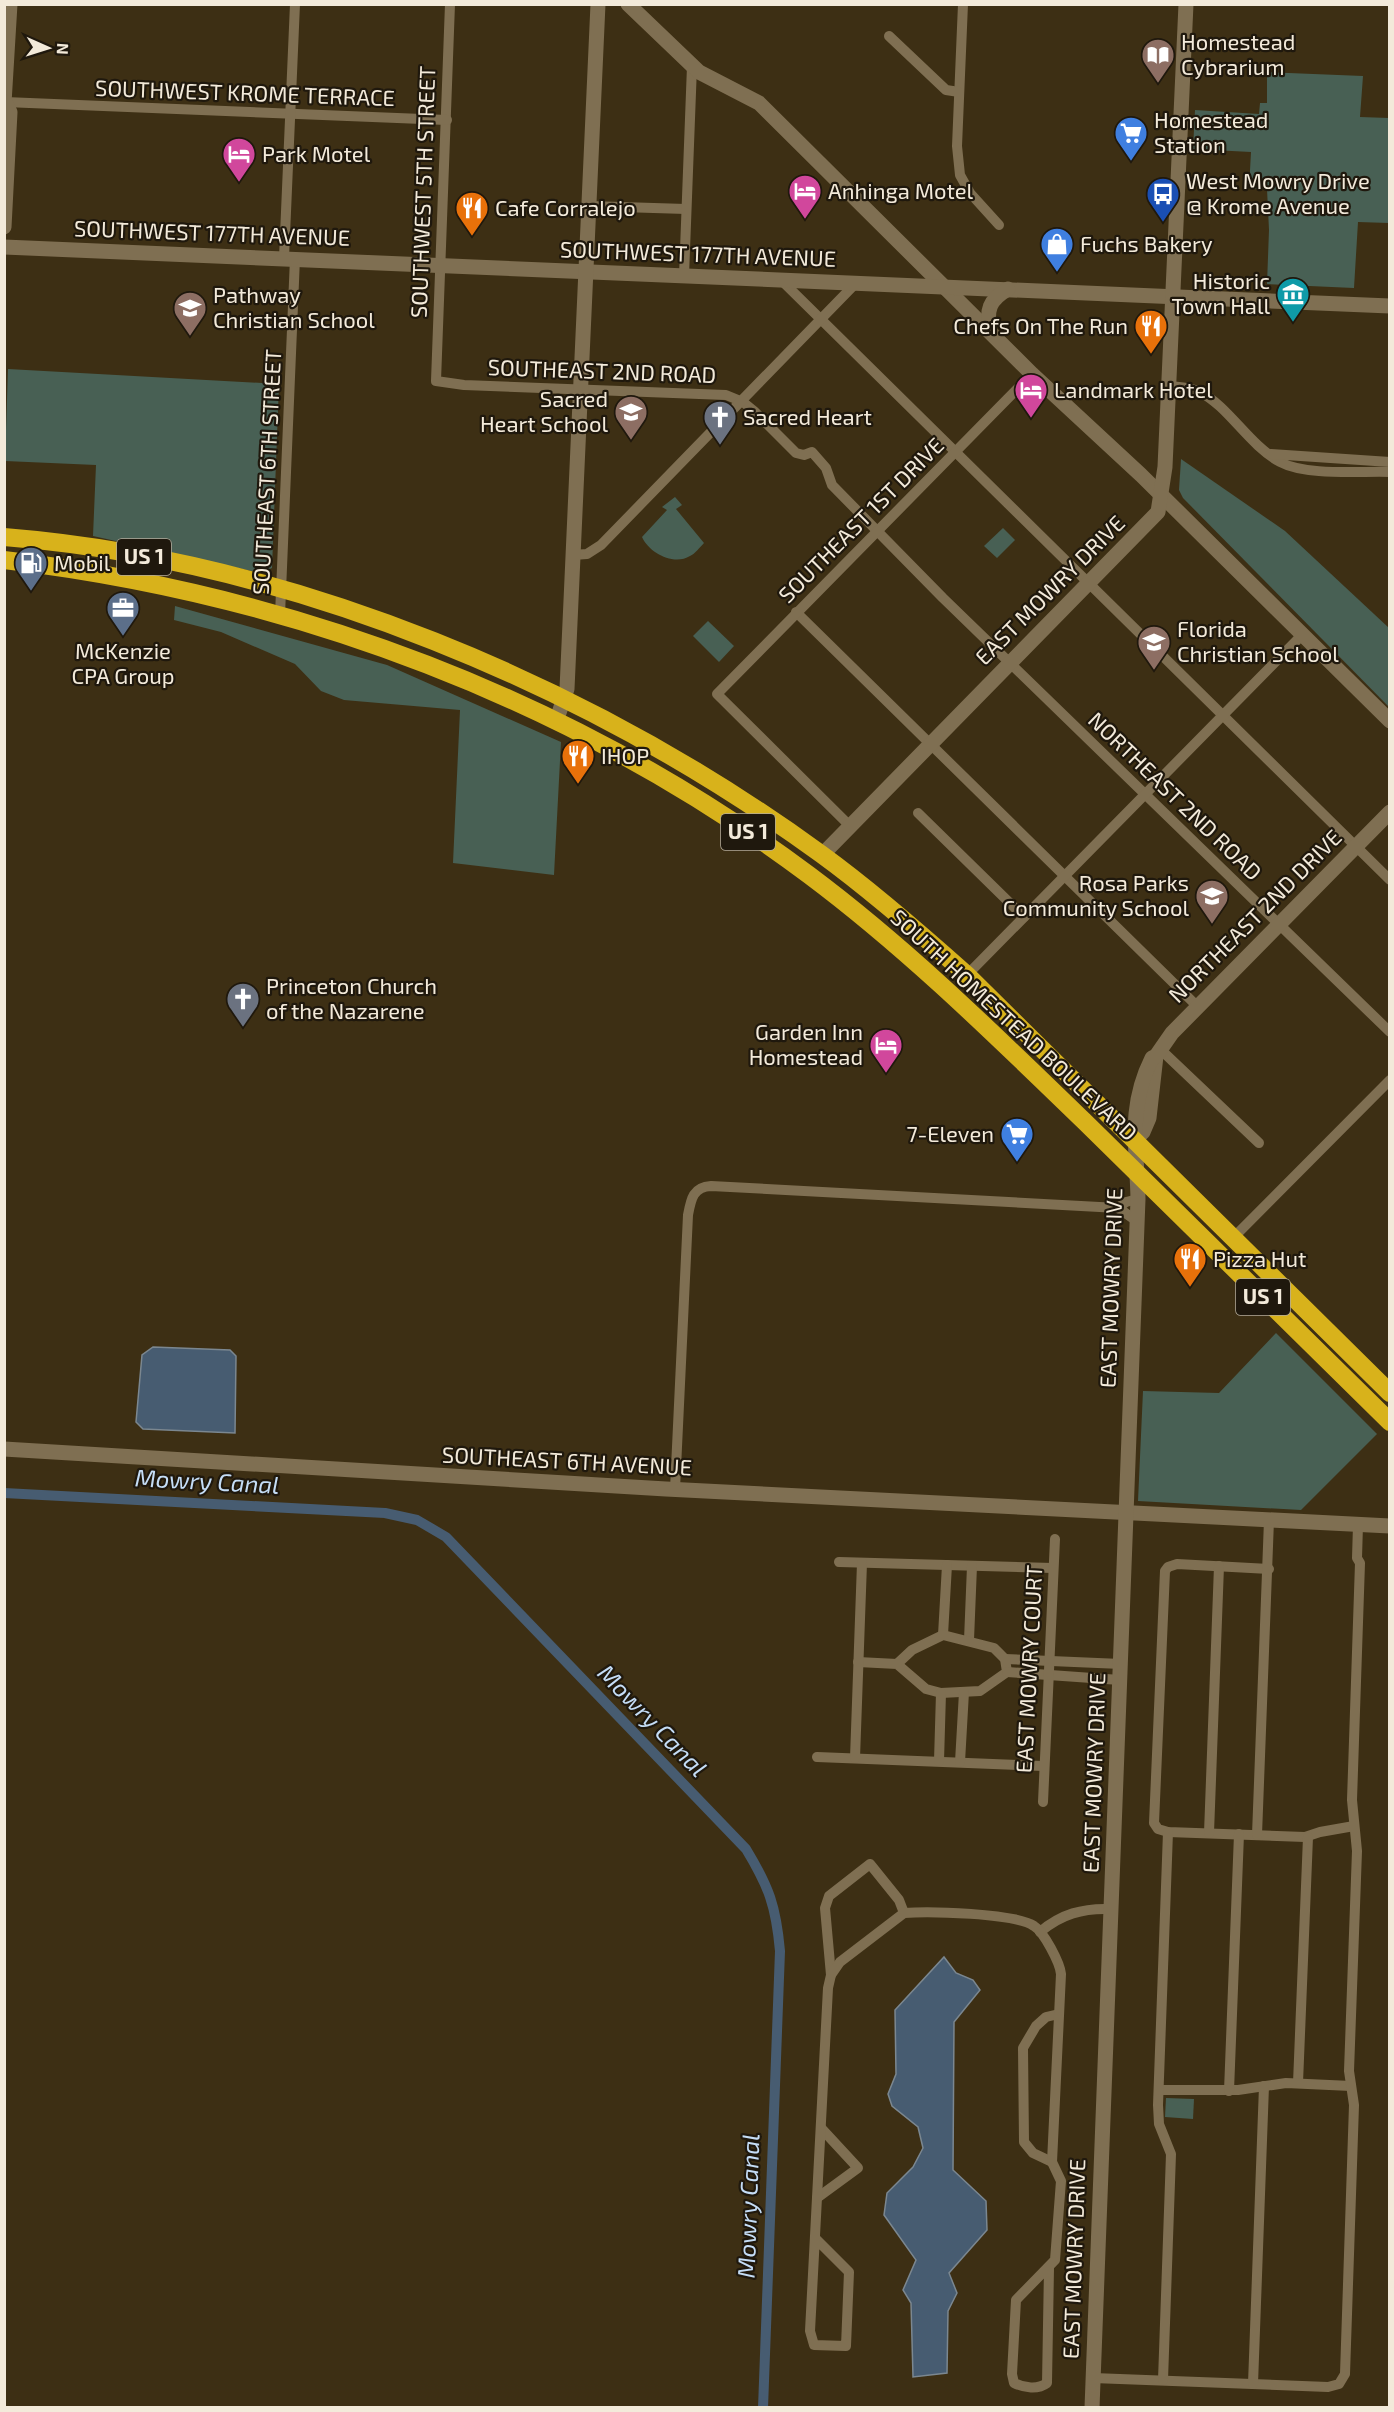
<svg xmlns="http://www.w3.org/2000/svg" width="1394" height="2412" viewBox="0 0 1394 2412" font-family="'Exo 2',sans-serif">
  <rect width="100%" height="100%" fill="#3d2f14"/>
  <g fill="#486054">
    <polygon points="1267,72 1363,76 1360,117 1389,118 1389,223 1358,222 1354,288 1267,284 1269,230 1267,189 1249,189 1251,152 1193,149 1195,110 1259,114 1260,103 1267,103"/>
    <polygon points="8,369 279,384 272,568 261,573 93,536 96,465 5,461"/>
    <polygon points="1181,459 1285,531 1389,628 1389,707 1183,498 1179,490"/>
    <path d="M 675,497 L 682,505 L 676,509 L 704,543 C 700,547 695,554 690,556 C 674,566 649,553 642,537 L 667,510 L 662,507 Z"/>
    <polygon points="1003,528 1015,540 997,558 984,546"/>
    <polygon points="175,606 387,665 561,742 554,875 453,863 460,710 344,700 321,691 295,664 221,632 174,620"/>
    <polygon points="708,621 734,646 719,662 693,636"/>
    <polygon points="1276,1333 1377,1434 1301,1510 1138,1501 1143,1391 1219,1393"/>
    <polygon points="1166,2098 1194,2099 1193,2119 1165,2117"/>
  </g>
  <g fill="#475c71" stroke="#7b8790" stroke-width="1.5">
    <polygon points="153,1347 230,1350 236,1356 235,1433 143,1429 136,1422 142,1355"/>
    <polygon points="944,1957 956,1973 973,1980 980,1990 954,2022 953,2170 986,2201 987,2230 949,2273 957,2293 948,2311 947,2373 913,2377 911,2303 903,2290 916,2260 884,2215 887,2193 913,2167 923,2148 918,2127 892,2106 888,2094 896,2074 895,2010"/>
  </g>
  <g fill="none" stroke-linecap="round" stroke-linejoin="round">
    <path stroke="#475c71" stroke-width="10" d="M 4,1493 L 385,1513 L 417,1520 L 446,1537 L 746,1849 C 769,1887 776,1906 780,1951 L 763,2408"/>
    <g stroke="#7f6f52" stroke-width="10">
      <polyline points="450,4 436,381 464,385 726,395 743,402 754,411 796,453 804,455 812,452 826,468 832,485 943,598 1390,1032"/>
      <polyline points="963,4 957,146 960,175 970,193 999,225"/>
      <polyline points="889,36 946,90 959,92"/>
      <polyline points="5,102 447,120"/>
      <polyline points="589,206 686,209"/>
      <polyline points="284,258 295,4"/>
      <polyline points="684,276 692,66"/>
      <polyline points="781,280 1390,880"/>
      <path d="M 1169,386 C 1179,387 1191,387 1200,392 C 1229,407 1248,444 1280,462 C 1306,476 1359,471 1390,472"/>
      <polyline points="1271,454 1390,462"/>
      <polyline points="573,555 587,554 601,545 856,283"/>
      <polyline points="796,612 1197,1006"/>
      <polyline points="280,615 295,258"/>
      <polyline points="918,813 1024,917"/>
      <polyline points="850,826 717,694 1032,374"/>
      <polyline points="967,975 1302,635"/>
      <polyline points="1160,1049 1259,1143"/>
      <polyline points="1118,1208 1137,1221"/>
      <polyline points="1232,1239 1390,1080"/>
      <path d="M 675,1489 L 688,1215 C 691,1199 693,1187 711,1186 L 1118,1208 L 1126,1202 L 1138,1199"/>
      <polyline points="839,1562 1053,1568"/>
      <polyline points="1269,1569 1177,1564 1168,1567 1165,1571 1154,1823 1158,1829 1168,1832 1305,1837 1320,1832 1354,1826"/>
      <polyline points="943,1635 947,1565"/>
      <polyline points="969,1640 972,1566"/>
      <polyline points="1005,1659 1121,1664"/>
      <polyline points="858,1662 897,1664 926,1689 941,1693 980,1691 1007,1672 1005,1659 994,1648 943,1635 912,1650 897,1664"/>
      <polyline points="1007,1672 1120,1680"/>
      <polyline points="817,1757 1043,1766"/>
      <polyline points="855,1758 862,1563"/>
      <polyline points="939,1761 941,1693"/>
      <polyline points="960,1762 964,1692"/>
      <polyline points="1043,1802 1055,1539"/>
      <polyline points="1209,1833 1219,1566"/>
      <polyline points="1257,1835 1269,1520"/>
      <path d="M 1040,1932 C 1061,1914 1083,1908 1110,1909"/>
      <polyline points="831,1975 825,1908 829,1896 870,1864 899,1900 904,1913"/>
      <polyline points="1298,2083 1308,1837"/>
      <polyline points="1159,2090 1238,2090 1286,2083 1351,2086"/>
      <polyline points="1229,2091 1239,1834"/>
      <polyline points="1052,2162 1033,2153 1024,2142 1023,2048 1036,2026 1046,2017 1059,2014"/>
      <polyline points="817,2198 858,2168 821,2128"/>
      <path d="M 815,2238 L 849,2272 L 846,2346 L 814,2345 L 810,2331 L 828,1988 L 831,1975 L 840,1962 L 904,1913 C 928,1911 1015,1913 1034,1926 C 1044,1932 1060,1963 1061,1974 L 1052,2162 L 1061,2181 L 1055,2260 L 1016,2300 L 1012,2374 L 1014,2383 C 1024,2388 1038,2390 1047,2383 L 1049,2268"/>
      <polyline points="1093,2378 1328,2387 1339,2384 1345,2374 1354,2105 1349,2071 1357,1851 1352,1800 1360,1563 1357,1558 1358,1525"/>
      <polyline points="1163,2380 1171,2154 1159,2124 1158,2105 1168,1832"/>
      <polyline points="1253,2384 1264,2086"/>
    </g>
    <g stroke="#7f6f52" stroke-width="15">
      <polyline points="628,4 699,72 759,103 1032,374 1141,475 1390,721"/>
      <polyline points="4,103 10,4"/>
      <polyline points="4,227 10,112 5,102"/>
      <polyline points="4,247 1390,306"/>
      <path d="M 990,331 C 986,310 989,300 1008,289"/>
      <polyline points="556,722 567,689 598,4"/>
      <polyline points="822,855 1158,512 1165,467 1186,4"/>
      <polyline points="1134,1141 1143,1132 1149,1118 1156,1056"/>
      <polyline points="4,1449 666,1489 1390,1526"/>
      <path d="M 1092,2408 L 1138,1199 C 1137,1147 1127,1108 1152,1058 L 1156,1056 L 1172,1033 L 1390,812"/>
    </g>
    <g stroke="#d8b21b" stroke-width="18">
      <path d="M 4,537 C 292,560 590,686 821,854 C 872,891 920,933 967,975 L 1390,1393"/>
      <path d="M 4,560 C 293,594 575,700 809,875 C 908,949 995,1035 1084,1121 C 1186,1221 1288,1321 1390,1422"/>
    </g>
  </g>
  <defs>
    <g id="library-pin" transform="scale(1.725)"><path d="M0 17L-7.5 6A9.5 9.5 0 1 1 7.5 6Z" fill="#8d6e63" stroke="#1f180d"/><path d="M-6-4Q-3-5.5-.7-3.5V5Q-3 3-6 4ZM6-4Q3-5.5 .7-3.5V5Q3 3 6 4Z" fill="#fff"/></g>
    <g id="supermarket-pin" transform="scale(1.725)"><path d="M0 17L-7.5 6A9.5 9.5 0 1 1 7.5 6Z" fill="#3f7fe0" stroke="#1f180d"/><path d="M-6-5.5h2.5l.6 2H6L4.5 2H-2.5L-4.4-4H-6ZM-1.5 3.2a1.3 1.3 0 1 0 .1 0ZM3 3.2a1.3 1.3 0 1 0 .1 0Z" fill="#fff"/></g>
    <g id="hotel-pin" transform="scale(1.725)"><path d="M0 17L-7.5 6A9.5 9.5 0 1 1 7.5 6Z" fill="#d1479c" stroke="#1f180d"/><path d="M-6-4.5h1.5V1H6V5H4.5V3h-9V5H-6ZM-4 0a1.8 1.8 0 1 1 3.6 0ZM.5 0V-2.5h3Q6-2.5 6 0Z" fill="#fff"/></g>
    <g id="bus-pin" transform="scale(1.725)"><path d="M0 17L-7.5 6A9.5 9.5 0 1 1 7.5 6Z" fill="#1a4fb4" stroke="#1f180d"/><path d="M-5-6H5V4H4V6H2V4H-2V6H-4V4H-5ZM-3.5-4V0h7V-4ZM-3.5 1.2v1.5H-2V1.2ZM2 1.2v1.5H3.5V1.2Z" fill="#fff"/></g>
    <g id="restaurant-pin" transform="scale(1.725)"><path d="M0 17L-7.5 6A9.5 9.5 0 1 1 7.5 6Z" fill="#e8710a" stroke="#1f180d"/><path d="M-5-6h1v4h1v-4h1v4h1v-4h1v5L-1.5 .5V6h-2V.5L-5-1ZM5-6V6H3V1.5H1.5Q1.5-4 5-6Z" fill="#fff"/></g>
    <g id="shop-pin" transform="scale(1.725)"><path d="M0 17L-7.5 6A9.5 9.5 0 1 1 7.5 6Z" fill="#3f7fe0" stroke="#1f180d"/><path d="M-5-2.5h2.3a2.7 3.5 0 0 1 5.4 0H5L5.5 6h-11ZM-1.5-2.5h3a1.5 2.3 0 0 0-3 0Z" fill="#fff"/></g>
    <g id="museum-pin" transform="scale(1.725)"><path d="M0 17L-7.5 6A9.5 9.5 0 1 1 7.5 6Z" fill="#0f9aa8" stroke="#1f180d"/><path d="M0-6L6-3V-2H-6V-3ZM-5-1h2V3h-2ZM-1-1h2V3h-2ZM3-1h2V3H3ZM-6 4H6V6H-6Z" fill="#fff"/></g>
    <g id="school-pin" transform="scale(1.725)"><path d="M0 17L-7.5 6A9.5 9.5 0 1 1 7.5 6Z" fill="#8d6e63" stroke="#1f180d"/><path d="M0-5L7-2L0 1L-7-2ZM-4 1L0 2.5L4 1V4Q0 6-4 4Z" fill="#fff"/></g>
    <g id="church-pin" transform="scale(1.725)"><path d="M0 17L-7.5 6A9.5 9.5 0 1 1 7.5 6Z" fill="#6b7280" stroke="#1f180d"/><path d="M-1.2-6h2.4v3.5h3.3v2.4h-3.3V6h-2.4V-.1h-3.3v-2.4h3.3Z" fill="#fff"/></g>
    <g id="fuel-pin" transform="scale(1.725)"><path d="M0 17L-7.5 6A9.5 9.5 0 1 1 7.5 6Z" fill="#5c6f8a" stroke="#1f180d"/><path d="M-5.5-6h7V0h2V4h1.3V-2.5L3-4.5l.8-.8L6-3V5H2.5V1h-1V6h-7ZM-4.2-4.7v3.2H.2V-4.7Z" fill="#fff"/></g>
    <g id="office-pin" transform="scale(1.725)"><path d="M0 17L-7.5 6A9.5 9.5 0 1 1 7.5 6Z" fill="#5c6f8a" stroke="#1f180d"/><path d="M-6-3h4V-5.5h4V-3h4V5H-6ZM-1-4.5V-3h2v-1.5ZM-6 0V1H6V0Z" fill="#fff"/></g>
  </defs>
  <g fill-rule="evenodd">
    <use href="#library-pin" x="1158" y="55"/>
    <use href="#supermarket-pin" x="1131" y="133"/>
    <use href="#hotel-pin" x="239" y="154"/>
    <use href="#hotel-pin" x="805" y="191"/>
    <use href="#bus-pin" x="1163" y="194"/>
    <use href="#restaurant-pin" x="472" y="208"/>
    <use href="#shop-pin" x="1057" y="244"/>
    <use href="#museum-pin" x="1293" y="294"/>
    <use href="#school-pin" x="190" y="308"/>
    <use href="#restaurant-pin" x="1151" y="326"/>
    <use href="#hotel-pin" x="1031" y="390"/>
    <use href="#school-pin" x="631" y="412"/>
    <use href="#church-pin" x="720" y="417"/>
    <use href="#fuel-pin" x="31" y="563"/>
    <use href="#office-pin" x="123" y="608"/>
    <use href="#school-pin" x="1154" y="642"/>
    <use href="#restaurant-pin" x="578" y="756"/>
    <use href="#school-pin" x="1212" y="896"/>
    <use href="#church-pin" x="243" y="999"/>
    <use href="#hotel-pin" x="886" y="1045"/>
    <use href="#supermarket-pin" x="1017" y="1134"/>
    <use href="#restaurant-pin" x="1190" y="1259"/>
  </g>
  <g text-anchor="middle" stroke-width="4.5" stroke-linejoin="round" paint-order="stroke">
    <g fill="#1f180d" stroke="#b3ab9c" stroke-width="1.5">
      <rect x="117" y="539" width="54" height="36" rx="4.5"/>
      <rect x="721" y="814" width="54" height="36" rx="4.5"/>
      <rect x="1236" y="1279" width="54" height="36" rx="4.5"/>
    </g>
    <g font-size="21" font-weight="bold" fill="#f3eada">
      <text x="144" y="564">US 1</text>
      <text x="748" y="839">US 1</text>
      <text x="1263" y="1304">US 1</text>
    </g>
    <g font-size="22" fill="#f3eada" stroke="#1f180d" text-anchor="start">
      <text x="1181" y="50">Homestead<tspan x="1181" dy="25">Cybrarium</tspan></text>
      <text x="1154" y="128">Homestead<tspan x="1154" dy="25">Station</tspan></text>
      <text x="262" y="162">Park Motel</text>
      <text x="1186" y="189">West Mowry Drive<tspan x="1186" dy="25">@ Krome Avenue</tspan></text>
      <text x="828" y="199">Anhinga Motel</text>
      <text x="495" y="216">Cafe Corralejo</text>
      <text x="1080" y="252">Fuchs Bakery</text>
      <text x="1270" y="289" text-anchor="end">Historic<tspan x="1270" dy="25">Town Hall</tspan></text>
      <text x="213" y="303">Pathway<tspan x="213" dy="25">Christian School</tspan></text>
      <text x="1128" y="334" text-anchor="end">Chefs On The Run</text>
      <text x="1054" y="398">Landmark Hotel</text>
      <text x="608" y="407" text-anchor="end">Sacred<tspan x="608" dy="25">Heart School</tspan></text>
      <text x="743" y="425">Sacred Heart</text>
      <text x="54" y="571">Mobil</text>
      <text x="1177" y="637">Florida<tspan x="1177" dy="25">Christian School</tspan></text>
      <text x="123" y="659" text-anchor="middle">McKenzie<tspan x="123" dy="25">CPA Group</tspan></text>
      <text x="601" y="764">IHOP</text>
      <text x="1189" y="891" text-anchor="end">Rosa Parks<tspan x="1189" dy="25">Community School</tspan></text>
      <text x="266" y="994">Princeton Church<tspan x="266" dy="25">of the Nazarene</tspan></text>
      <text x="863" y="1040" text-anchor="end">Garden Inn<tspan x="863" dy="25">Homestead</tspan></text>
      <text x="994" y="1142" text-anchor="end">7-Eleven</text>
      <text x="1213" y="1267">Pizza Hut</text>
    </g>
    <g font-size="22" fill="#f3eada" stroke="#1f180d">
      <text transform="translate(245 93) rotate(2)" y="8">SOUTHWEST KROME TERRACE</text>
      <text transform="translate(423 192) rotate(-88)" y="8">SOUTHWEST 5TH STREET</text>
      <text transform="translate(212 233) rotate(2)" y="8">SOUTHWEST 177TH AVENUE</text>
      <text transform="translate(698 254) rotate(2)" y="8">SOUTHWEST 177TH AVENUE</text>
      <text transform="translate(602 371) rotate(2)" y="8">SOUTHEAST 2ND ROAD</text>
      <text transform="translate(267 472) rotate(-87)" y="8">SOUTHEAST 6TH STREET</text>
      <text transform="translate(861 520) rotate(-45)" y="8">SOUTHEAST 1ST DRIVE</text>
      <text transform="translate(1050 590) rotate(-45)" y="8">EAST MOWRY DRIVE</text>
      <text transform="translate(1175 796) rotate(44)" y="8">NORTHEAST 2ND ROAD</text>
      <text transform="translate(1255 916) rotate(-45)" y="8">NORTHEAST 2ND DRIVE</text>
      <text transform="translate(1014 1025) rotate(43)" y="8">SOUTH HOMESTEAD BOULEVARD</text>
      <text transform="translate(1111 1288) rotate(-88)" y="8">EAST MOWRY DRIVE</text>
      <text transform="translate(567 1461) rotate(3)" y="8">SOUTHEAST 6TH AVENUE</text>
      <text transform="translate(1029 1669) rotate(-87)" y="8">EAST MOWRY COURT</text>
      <text transform="translate(1094 1773) rotate(-88)" y="8">EAST MOWRY DRIVE</text>
      <text transform="translate(1074 2259) rotate(-88)" y="8">EAST MOWRY DRIVE</text>
    </g>
    <g font-size="24" font-style="italic" fill="#c5ddf6" stroke="#1f180d">
      <text transform="translate(207 1482) rotate(3)" y="8">Mowry Canal</text>
      <text transform="translate(652 1721) rotate(46)" y="8">Mowry Canal</text>
      <text transform="translate(749 2206) rotate(-88)" y="8">Mowry Canal</text>
    </g>
  </g>
  <rect width="1394" height="2412" fill="none" stroke="#f3eada" stroke-width="12"/>
  <g transform="translate(48 48) rotate(93)" stroke="#1f180d" stroke-width="4.5" paint-order="stroke">
  <path d="M0-4.5L10 22L0 15L-10 22Z" fill="#f3eada"/>
  <text y="-9" font-size="16" font-weight="bold" text-anchor="middle" fill="#f3eada">N</text>
  </g>
</svg>
